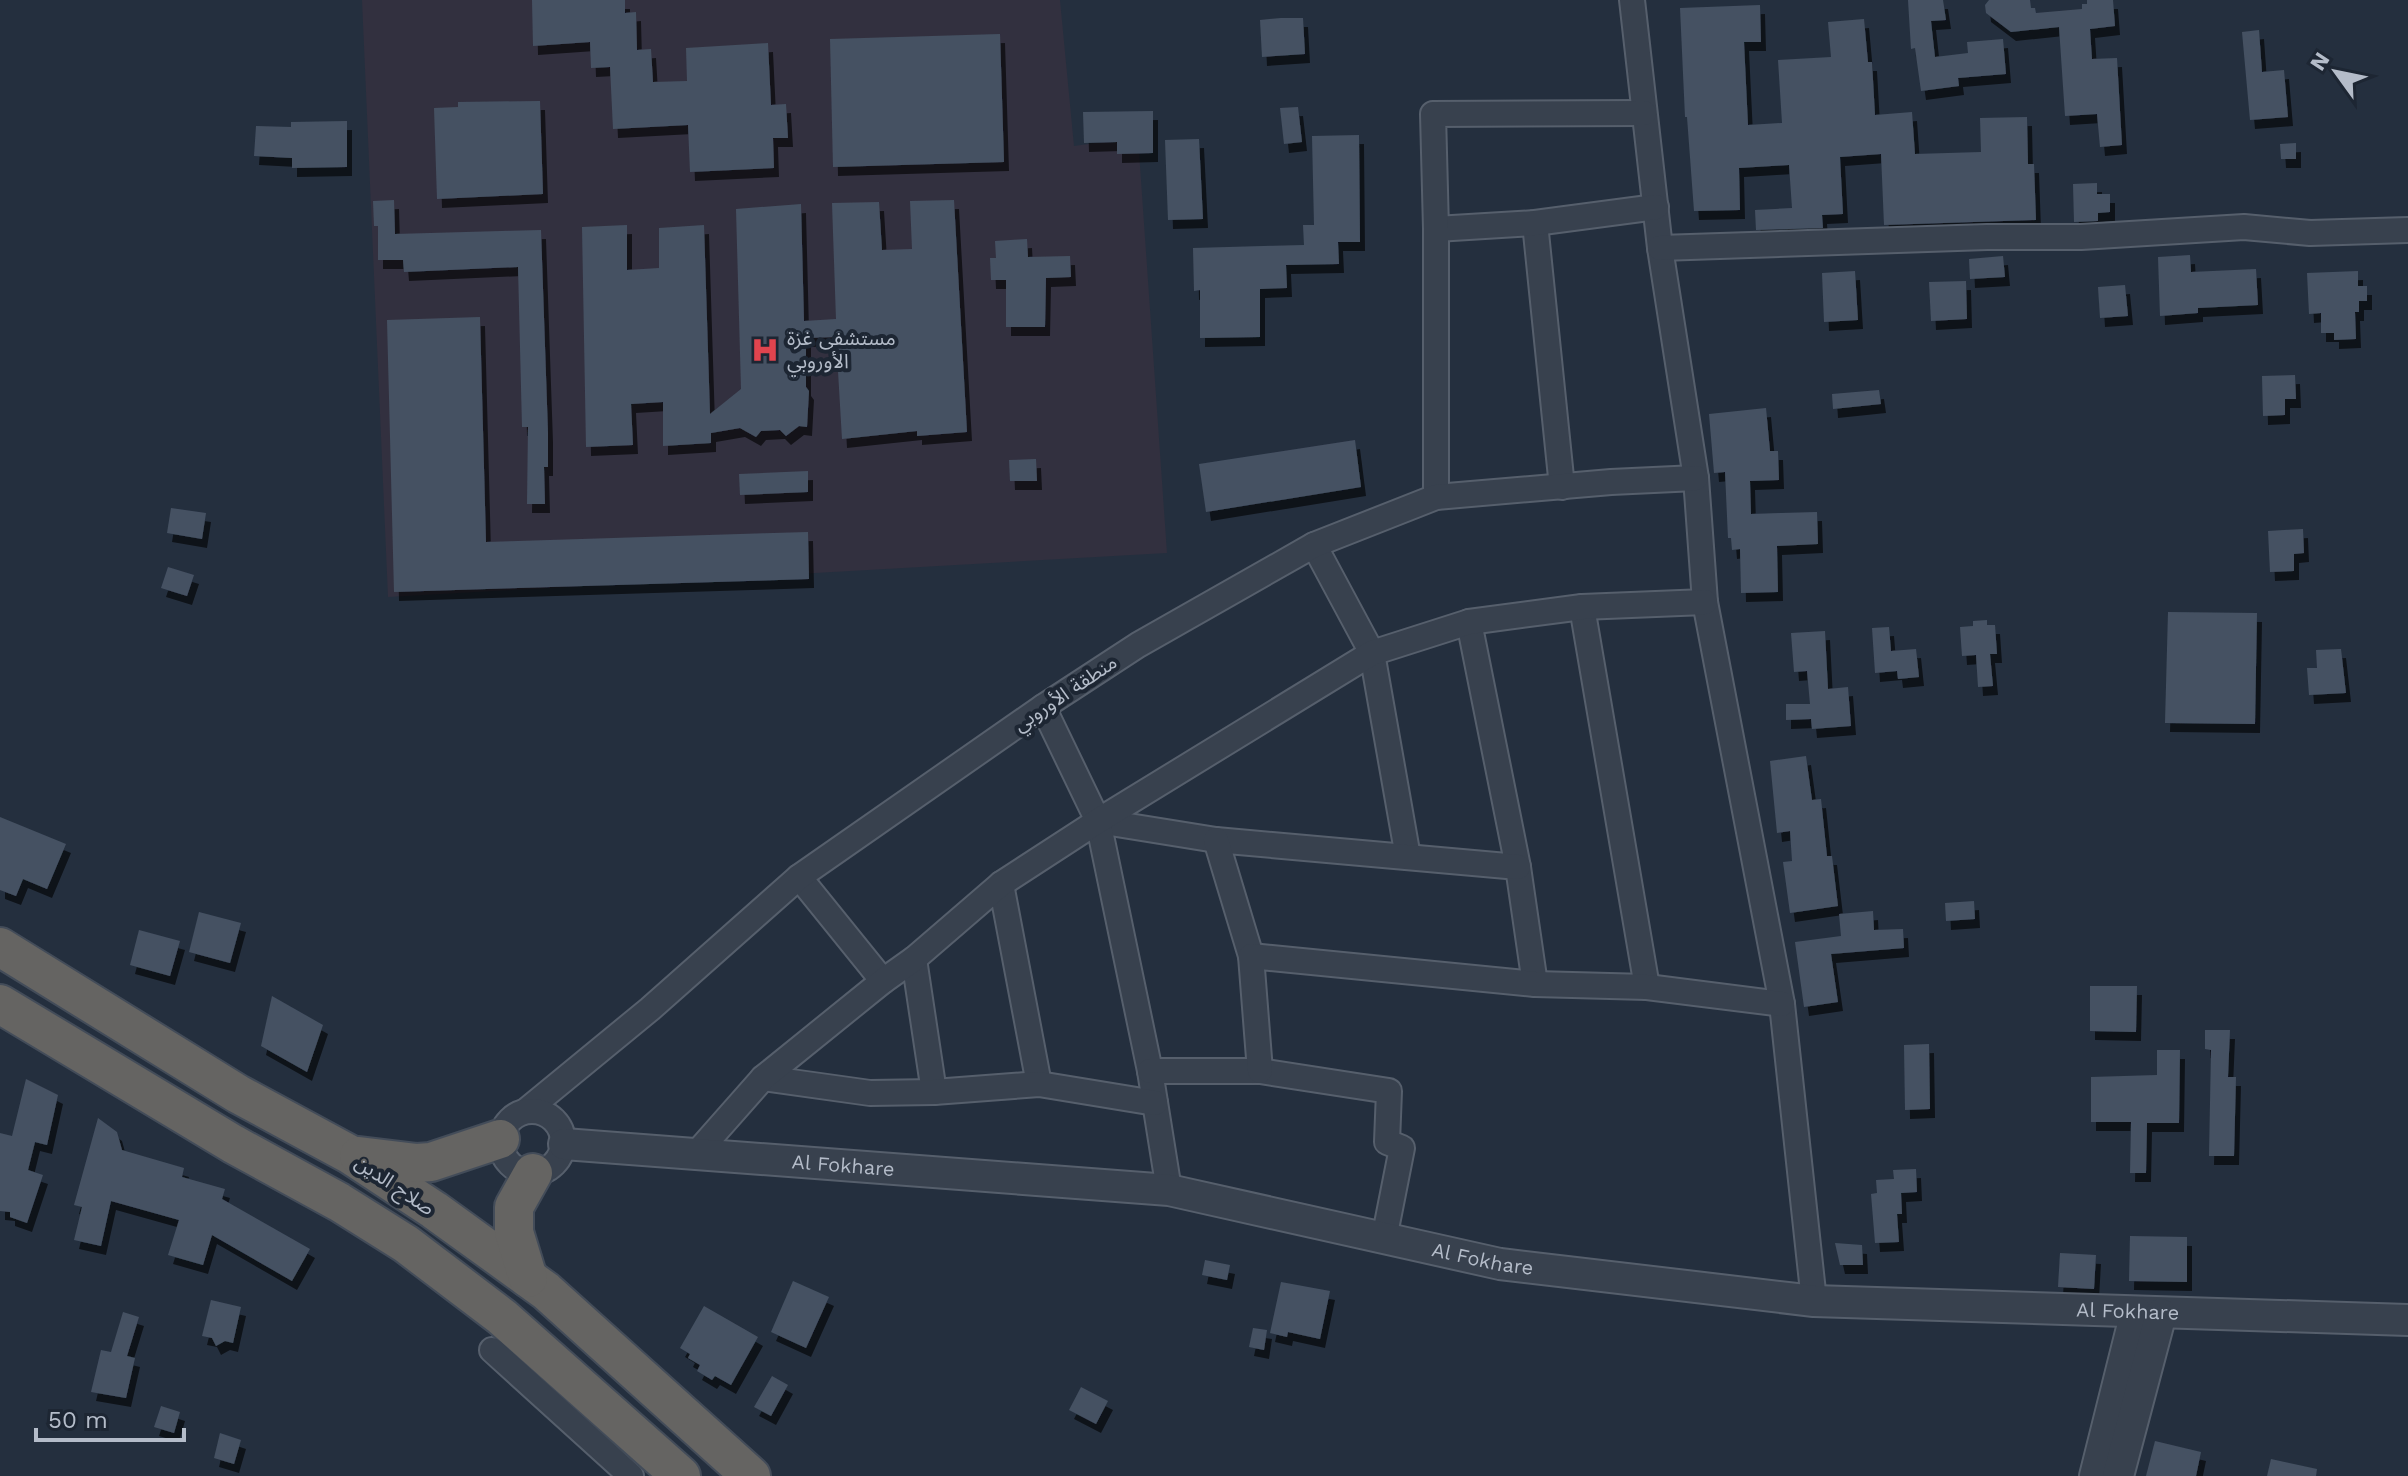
<svg xmlns="http://www.w3.org/2000/svg" width="2408" height="1476" viewBox="0 0 2408 1476" font-family="'Work Sans','Noto Sans Arabic',sans-serif">
  <defs>
    <filter id="shadow"><feDropShadow dx="5" dy="9" stdDeviation="0" flood-color="#0009"/></filter>
  </defs>
  <rect width="100%" height="100%" fill="#242f3e"/>
  <polygon fill="#32303f" points="362,0 1060,0 1074,146 1138,137 1167,553 388,597"/>
  <g fill="#455162" filter="url(#shadow)">
    <polygon points="532,0 625,0 625,13 636,12 637,50 651,49 653,82 687,81 686,48 768,43 771,105 786,104 788,138 773,138 774,168 690,172 688,125 613,129 610,67 591,68 590,42 533,46"/>
    <polygon points="1908,0 1943,0 1946,20 1931,21 1935,57 1968,53 1967,42 2003,39 2006,74 1958,78 1959,86 1921,91 1915,48 1911,49"/>
    <polygon points="1989,0 2030,0 2031,8 2035,8 2036,13 2082,9 2082,4 2087,4 2087,0 2113,0 2115,26 2090,29 2092,59 2117,58 2122,145 2100,147 2097,114 2065,116 2059,27 2011,32 1986,13 1985,5"/>
    <polygon points="1760,5 1761,42 1744,42 1748,125 1782,123 1778,60 1831,57 1828,22 1864,19 1868,62 1872,62 1875,115 1912,112 1915,154 1981,152 1980,118 2027,117 2028,164 2034,164 2036,220 1884,225 1881,154 1840,157 1843,214 1822,215 1823,228 1756,230 1755,210 1792,208 1789,165 1739,168 1740,210 1694,211 1687,117 1685,117 1680,8"/>
    <polygon points="1281,18 1303,18 1305,54 1262,57 1260,20"/>
    <polygon points="2259,30 2262,72 2284,70 2288,117 2250,120 2242,32"/>
    <polygon points="1000,34 1004,162 833,167 830,39"/>
    <polygon points="540,101 543,194 437,199 434,108 458,107 458,102"/>
    <polygon points="1298,107 1302,142 1284,144 1280,108"/>
    <polygon points="1153,111 1153,153 1117,154 1117,142 1084,143 1083,112"/>
    <polygon points="347,121 347,167 292,168 292,158 254,156 256,126 291,127 291,122"/>
    <polygon points="1359,135 1360,242 1338,242 1339,264 1286,265 1287,288 1260,289 1260,337 1200,338 1200,290 1194,291 1193,248 1304,245 1303,225 1314,225 1312,136"/>
    <polygon points="1199,139 1203,219 1168,220 1165,140"/>
    <polygon points="2296,143 2296,159 2281,159 2280,144"/>
    <polygon points="2097,183 2097,194 2110,194 2110,212 2098,213 2098,221 2074,222 2073,184"/>
    <polygon points="394,200 395,234 541,230 548,433 548,467 544,467 545,504 527,504 528,427 522,427 518,267 404,272 403,260 378,260 378,226 374,226 373,201"/>
    <polygon points="954,200 967,432 917,436 917,431 842,439 836,337 806,338 806,387 809,391 807,427 799,426 786,436 780,430 761,431 756,437 740,428 711,433 711,443 663,446 663,402 631,404 633,445 586,447 582,227 627,225 627,270 659,268 659,228 704,225 710,414 741,389 736,209 801,204 804,321 836,319 832,203 879,202 882,250 912,249 910,201"/>
    <polygon points="1027,239 1028,257 1070,256 1071,277 1046,278 1045,327 1006,327 1006,280 991,280 990,258 996,258 995,241"/>
    <polygon points="2190,255 2191,272 2256,269 2258,305 2198,308 2198,313 2160,316 2158,257"/>
    <polygon points="2003,256 2005,277 1970,279 1969,259"/>
    <polygon points="1855,271 1858,320 1824,322 1822,273"/>
    <polygon points="2358,271 2358,286 2367,286 2367,301 2359,301 2359,312 2355,312 2356,339 2334,340 2334,333 2321,333 2321,313 2309,314 2307,273"/>
    <polygon points="1966,281 1967,319 1931,321 1929,282"/>
    <polygon points="2125,285 2128,316 2100,318 2098,287"/>
    <polygon points="480,317 486,542 808,532 809,579 394,592 387,320"/>
    <polygon points="2295,375 2296,399 2285,399 2285,415 2263,416 2262,376"/>
    <polygon points="1879,390 1881,404 1833,409 1832,394"/>
    <polygon points="1766,408 1770,451 1778,451 1779,480 1750,481 1751,514 1817,512 1818,544 1777,546 1778,592 1741,593 1740,549 1732,550 1731,538 1728,538 1725,472 1714,473 1709,414"/>
    <polygon points="1355,440 1361,487 1206,512 1199,464"/>
    <polygon points="1036,459 1037,481 1010,481 1009,460"/>
    <polygon points="808,471 808,492 740,495 739,474"/>
    <polygon points="171,508 206,513 202,539 167,533"/>
    <polygon points="2303,529 2304,553 2294,554 2294,571 2270,572 2268,531"/>
    <polygon points="168,567 194,575 187,596 161,588"/>
    <polygon points="2168,612 2257,613 2255,724 2165,723"/>
    <polygon points="1987,620 1987,625 1995,625 1997,654 1990,654 1993,686 1978,687 1976,655 1962,656 1960,627 1973,626 1973,621"/>
    <polygon points="1889,627 1891,651 1916,649 1919,677 1898,679 1897,671 1875,673 1872,628"/>
    <polygon points="1825,631 1828,689 1848,687 1851,726 1812,729 1811,719 1786,720 1786,704 1810,704 1807,671 1794,672 1791,633"/>
    <polygon points="2341,649 2346,693 2309,695 2307,668 2317,668 2316,650"/>
    <polygon points="1806,756 1812,800 1821,799 1827,856 1832,856 1838,906 1790,913 1783,862 1792,861 1790,831 1777,833 1770,761"/>
    <polygon points="0,817 66,844 47,889 23,879 16,896 0,890"/>
    <polygon points="1974,901 1975,919 1946,921 1945,903"/>
    <polygon points="1873,911 1874,930 1903,929 1904,948 1831,954 1838,1002 1804,1007 1795,942 1841,936 1839,914"/>
    <polygon points="199,912 241,923 230,963 189,952"/>
    <polygon points="139,930 180,941 170,976 130,965"/>
    <polygon points="2090,986 2137,986 2136,1032 2090,1031"/>
    <polygon points="272,996 323,1025 307,1072 261,1046"/>
    <polygon points="2205,1030 2230,1030 2228,1077 2236,1077 2234,1156 2209,1156 2211,1050 2205,1049"/>
    <polygon points="1929,1044 1930,1109 1905,1110 1904,1045"/>
    <polygon points="2157,1050 2180,1050 2179,1123 2147,1123 2146,1173 2130,1173 2131,1122 2091,1122 2091,1077 2157,1075"/>
    <polygon points="26,1079 58,1095 47,1145 35,1142 28,1170 43,1175 27,1223 10,1217 10,1212 0,1211 0,1133 12,1136"/>
    <polygon points="98,1118 117,1132 122,1150 184,1168 182,1177 225,1189 222,1199 310,1249 292,1281 212,1235 203,1265 168,1255 179,1220 111,1201 101,1246 74,1240 82,1207 74,1205"/>
    <polygon points="1916,1169 1917,1192 1901,1193 1902,1214 1897,1214 1899,1242 1875,1243 1871,1194 1877,1193 1876,1180 1894,1179 1893,1170"/>
    <polygon points="2130,1236 2187,1237 2187,1282 2129,1281"/>
    <polygon points="1835,1243 1862,1245 1863,1265 1840,1265"/>
    <polygon points="2060,1253 2096,1255 2094,1289 2058,1287"/>
    <polygon points="1205,1260 1230,1265 1227,1280 1202,1275"/>
    <polygon points="793,1281 829,1297 806,1348 771,1332"/>
    <polygon points="1281,1282 1330,1291 1320,1339 1288,1332 1287,1337 1270,1333"/>
    <polygon points="211,1300 241,1307 233,1343 225,1341 216,1346 212,1338 202,1336"/>
    <polygon points="704,1306 758,1337 731,1385 715,1376 712,1380 697,1371 700,1365 688,1358 690,1354 680,1348"/>
    <polygon points="123,1312 139,1317 127,1356 135,1358 126,1398 91,1392 101,1350 111,1352"/>
    <polygon points="1253,1328 1267,1330 1264,1350 1249,1347"/>
    <polygon points="772,1376 788,1385 771,1416 754,1407"/>
    <polygon points="1081,1387 1108,1401 1096,1424 1069,1410"/>
    <polygon points="161,1406 180,1412 174,1433 154,1427"/>
    <polygon points="220,1433 241,1440 234,1464 214,1458"/>
    <polygon points="2155,1441 2201,1452 2196,1476 2146,1476"/>
    <polygon points="2271,1459 2317,1469 2316,1476 2267,1476"/>
  </g>
  <g fill="none" stroke-linecap="round" stroke-linejoin="round">
    <g stroke="#565f6c" stroke-width="28">
      <g id="minor">
        <polyline points="1632,0 1660,248 1696,478 1705,602 1782,1004 1814,1301"/>
        <polyline points="1535,223 1562,487"/>
        <polyline points="1436,229 1535,223 1656,207"/>
        <polyline points="1660,248 1987,237 2081,237 2244,227 2310,233 2408,230"/>
        <polyline points="1436,497 1436,229 1433,114 1644,113"/>
        <polyline points="1314,545 1372,653 1408,857"/>
        <polyline points="1582,607 1647,987"/>
        <polyline points="1469,622 1518,867 1535,984"/>
        <polyline points="1043,707 1098,821 1216,840 1518,867"/>
        <polyline points="1098,821 1150,1071 1169,1190"/>
        <polyline points="1216,840 1251,956"/>
        <polyline points="799,877 883,981"/>
        <polyline points="1001,884 1039,1084"/>
        <polyline points="914,959 934,1092"/>
        <polyline points="1150,1071 1260,1071 1389,1091 1387,1142 1402,1148 1384,1239"/>
        <polyline points="1260,1071 1251,956 1535,984 1647,987 1782,1004"/>
        <polyline points="763,1078 870,1093 934,1092 1039,1084 1155,1103"/>
        <polyline points="527,1110 650,1009 799,877 1043,707 1138,645 1314,545 1436,497 1611,482 1696,478"/>
        <circle cx="532" cy="1142" r="31"/>
        <polyline points="695,1155 763,1078 883,981 914,959 1001,884 1098,821 1372,653 1469,622 1582,607 1705,602"/>
        <polyline points="492,1350 631,1476"/>
      </g>
    </g>
    <g stroke="#565f6c" stroke-width="34">
      <g id="tertiary">
        <path id="s1" d="M 564,1144 L 1169,1190 L 1500,1264 L 1814,1301 L 2408,1320"/>
        <polyline points="2095,1476 2136,1312"/>
        <polyline points="2118,1476 2161,1314"/>
      </g>
    </g>
    <g stroke="#434c59" stroke-width="42">
      <g id="trunk">
        <polyline points="0,947 238,1094 349,1154 434,1210 546,1291 751,1476"/>
        <polyline points="0,1004 233,1144 339,1202 406,1244 502,1317 681,1476"/>
        <polyline points="359,1156 417,1163 431,1162 500,1139"/>
        <polyline points="528,1278 514,1232 514,1207 533,1173"/>
      </g>
    </g>
    <use href="#minor" stroke="#38414e" stroke-width="24"/>
    <use href="#tertiary" stroke="#38414e" stroke-width="30"/>
    <use href="#trunk" stroke="#656462" stroke-width="38"/>
  </g>
  <defs>
    <g id="hospital-bare" transform="scale(2.16)"><path d="M-5-5h3v3.5h4V-5h3V5h-3V1.5h-4V5h-3Z" fill="#e0444e" stroke="#1d2633" stroke-width="2.5" paint-order="stroke"/></g>
  </defs>
  <g fill-rule="evenodd">
    <use href="#hospital-bare" x="765" y="350"/>
  </g>
  <g text-anchor="middle" stroke-width="8" stroke-linejoin="round" paint-order="stroke">
    <g font-size="20" fill="#b4bcc9" stroke="#1d2633" text-anchor="start">
      <text x="787" y="345">مستشفى غزة<tspan x="787" dy="23">الأوروبي</tspan></text>
    </g>
    <g font-size="20" fill="#b4bcc9" stroke="#1d2633">
      <text transform="translate(1065 693) rotate(-34)" y="7">منطقة الأوروبي</text>
      <text dy="7" stroke="none"><textPath href="#s1" startOffset="280">Al Fokhare</textPath></text>
      <text transform="translate(395 1185) rotate(34)" y="7">صلاح الدين</text>
      <text dy="7" stroke="none"><textPath href="#s1" startOffset="928">Al Fokhare</textPath></text>
      <text dy="7" stroke="none"><textPath href="#s1" startOffset="1576">Al Fokhare</textPath></text>
    </g>
  </g>
  <g transform="translate(2336 72) rotate(303)" stroke="#1d2633" stroke-width="6" paint-order="stroke">
  <path d="M0-6L14 30L0 20L-14 30Z" fill="#b4bcc9"/>
  <text y="-12" font-size="22" font-weight="bold" text-anchor="middle" fill="#b4bcc9">N</text>
  </g>
  <path d="M36 1428v12h148v-12" fill="none" stroke="#b4bcc9" stroke-width="4"/>
  <text x="48" y="1428" font-size="24" fill="#b4bcc9" stroke="#1d2633" stroke-width="6" paint-order="stroke">50 m</text>
</svg>
